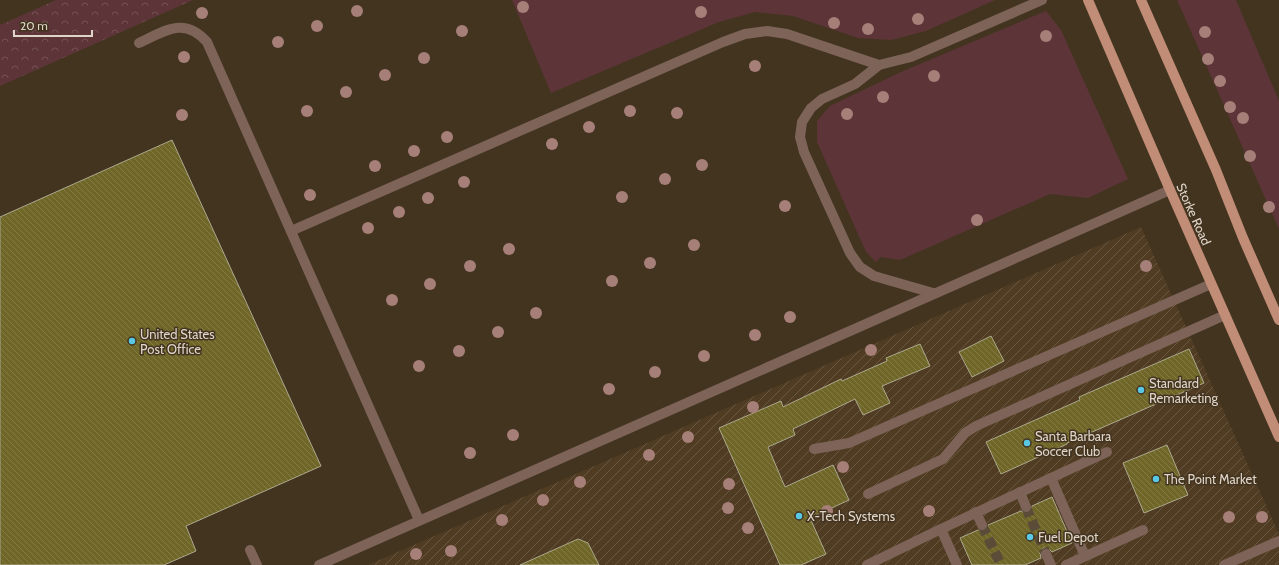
<svg xmlns="http://www.w3.org/2000/svg" width="1279" height="565" viewBox="0 0 1279 565" font-family="Cabin,sans-serif">
  <defs>
    <pattern id="industrial-furrows" width="10" height="10" patternUnits="userSpaceOnUse"><rect width="10" height="10" fill="#503c22"/><path d="M-1 1l2-2M0 10L10 0M9 11l2-2" fill="none" stroke="#695741"/></pattern>
    <pattern id="forest-crowns" width="20" height="18" patternUnits="userSpaceOnUse"><rect width="20" height="18" fill="#5d3538"/><path d="M2 6a3 3 0 1 1 6 0M12 15a3 3 0 1 1 6 0" fill="none" stroke="#745153"/></pattern>
    <pattern id="building-back-hatch" width="6" height="6" patternUnits="userSpaceOnUse"><rect width="6" height="6" fill="#6f6628"/><path d="M-1 5l2 2M0 0l6 6M5-1l2 2" fill="none" stroke="#837b46"/></pattern>
  </defs>
  <rect width="100%" height="100%" fill="#433420"/>
  <polygon fill="url(#industrial-furrows)" points="1141,227 1279,534 1279,565 368,565"/>
  <g fill="#5d3538">
    <polygon points="512,0 995,0 926,31 891,40 858,38 793,16 755,12 719,22 551,93"/>
    <polygon points="1177,0 1236,0 1279,101 1279,229"/>
    <polygon points="1046,11 1061,30 1128,179 1088,198 1050,194 900,260 880,257 876,262 866,252 817,142 817,121 830,106 901,72"/>
  </g>
  <polygon fill="url(#forest-crowns)" points="56,0 193,0 0,86 0,25"/>
  <g fill="url(#building-back-hatch)" stroke="#aca98d">
    <polygon points="172,140 321,466 186,526 196,551 164,565 0,565 0,217"/>
    <polygon points="991,336 1004,361 972,377 959,352"/>
    <polygon points="920,344 930,366 882,386 890,403 863,415 855,399 793,429 795,435 768,447 785,487 833,465 849,500 810,518 826,554 801,565 780,565 719,428 781,401 783,407 841,379 842,381 887,361 886,358"/>
    <polygon points="1189,349 1204,383 1067,443 1067,444 1001,474 986,442 1080,400 1079,397"/>
    <polygon points="1167,445 1188,495 1144,513 1123,463"/>
    <polygon points="1052,497 1072,543 1052,552 1049,549 1043,548 1040,553 1041,558 1025,565 972,565 960,538 978,530 984,531 987,529 988,525 1021,511 1025,513 1029,513 1031,511 1032,506"/>
    <polygon points="578,539 588,543 599,565 520,565"/>
  </g>
  <g fill="none" stroke-linecap="round" stroke-linejoin="round">
    <g stroke="#5a4c39" stroke-width="10" stroke-dasharray="10 5" stroke-linecap="butt">
      <polyline points="1026,507 1046,554"/>
      <polyline points="982,525 1001,565"/>
    </g>
    <g stroke="#7d6358" stroke-width="10">
      <path d="M 139,43 C 165,31 184,16 207,42 L 419,520"/>
      <polyline points="291,231 723,42 745,34 767,31 787,34 879,65"/>
      <polyline points="933,293 874,276 860,267 850,253 804,152 800,137 802,122 811,108 822,99 855,84 879,65 911,57 1042,0"/>
      <polyline points="814,449 849,443 1211,284"/>
      <polyline points="1051,478 1085,556"/>
      <polyline points="1020,492 1026,507"/>
      <polyline points="868,494 943,459 965,433 976,426 1225,315"/>
      <polyline points="976,512 982,525"/>
      <polyline points="250,550 257,565"/>
      <polyline points="1046,554 1051,565"/>
      <polyline points="319,565 1170,190"/>
      <polyline points="867,565 941,529"/>
      <polyline points="957,565 941,529 1107,452"/>
      <polyline points="1066,565 1143,530"/>
      <polyline points="1224,565 1279,541"/>
    </g>
    <g stroke="#c18d77" stroke-width="10">
      <polyline points="1088,0 1170,190 1279,437"/>
      <polyline points="1141,0 1216,170 1243,238 1279,320"/>
    </g>
  </g>
  <g fill="#a77f79">
    <circle cx="523" cy="7" r="6"/>
    <circle cx="357" cy="11" r="6"/>
    <circle cx="701" cy="12" r="6"/>
    <circle cx="202" cy="13" r="6"/>
    <circle cx="918" cy="19" r="6"/>
    <circle cx="834" cy="23" r="6"/>
    <circle cx="317" cy="26" r="6"/>
    <circle cx="868" cy="29" r="6"/>
    <circle cx="462" cy="31" r="6"/>
    <circle cx="1205" cy="32" r="6"/>
    <circle cx="1046" cy="36" r="6"/>
    <circle cx="278" cy="42" r="6"/>
    <circle cx="184" cy="57" r="6"/>
    <circle cx="424" cy="58" r="6"/>
    <circle cx="1208" cy="59" r="6"/>
    <circle cx="755" cy="66" r="6"/>
    <circle cx="385" cy="75" r="6"/>
    <circle cx="934" cy="76" r="6"/>
    <circle cx="1220" cy="81" r="6"/>
    <circle cx="346" cy="92" r="6"/>
    <circle cx="883" cy="97" r="6"/>
    <circle cx="1230" cy="107" r="6"/>
    <circle cx="307" cy="111" r="6"/>
    <circle cx="630" cy="111" r="6"/>
    <circle cx="677" cy="113" r="6"/>
    <circle cx="847" cy="114" r="6"/>
    <circle cx="182" cy="115" r="6"/>
    <circle cx="1243" cy="118" r="6"/>
    <circle cx="589" cy="127" r="6"/>
    <circle cx="447" cy="137" r="6"/>
    <circle cx="552" cy="144" r="6"/>
    <circle cx="414" cy="151" r="6"/>
    <circle cx="1250" cy="156" r="6"/>
    <circle cx="702" cy="165" r="6"/>
    <circle cx="375" cy="166" r="6"/>
    <circle cx="665" cy="179" r="6"/>
    <circle cx="464" cy="182" r="6"/>
    <circle cx="310" cy="195" r="6"/>
    <circle cx="622" cy="197" r="6"/>
    <circle cx="428" cy="198" r="6"/>
    <circle cx="785" cy="206" r="6"/>
    <circle cx="1269" cy="207" r="6"/>
    <circle cx="399" cy="212" r="6"/>
    <circle cx="977" cy="220" r="6"/>
    <circle cx="368" cy="228" r="6"/>
    <circle cx="694" cy="245" r="6"/>
    <circle cx="509" cy="249" r="6"/>
    <circle cx="650" cy="263" r="6"/>
    <circle cx="470" cy="266" r="6"/>
    <circle cx="1146" cy="266" r="6"/>
    <circle cx="612" cy="281" r="6"/>
    <circle cx="430" cy="284" r="6"/>
    <circle cx="392" cy="300" r="6"/>
    <circle cx="536" cy="313" r="6"/>
    <circle cx="790" cy="317" r="6"/>
    <circle cx="498" cy="332" r="6"/>
    <circle cx="755" cy="335" r="6"/>
    <circle cx="871" cy="350" r="6"/>
    <circle cx="459" cy="351" r="6"/>
    <circle cx="704" cy="356" r="6"/>
    <circle cx="419" cy="366" r="6"/>
    <circle cx="655" cy="372" r="6"/>
    <circle cx="609" cy="389" r="6"/>
    <circle cx="753" cy="407" r="6"/>
    <circle cx="513" cy="435" r="6"/>
    <circle cx="688" cy="437" r="6"/>
    <circle cx="470" cy="453" r="6"/>
    <circle cx="649" cy="455" r="6"/>
    <circle cx="843" cy="467" r="6"/>
    <circle cx="580" cy="482" r="6"/>
    <circle cx="729" cy="484" r="6"/>
    <circle cx="543" cy="500" r="6"/>
    <circle cx="728" cy="508" r="6"/>
    <circle cx="827" cy="511" r="6"/>
    <circle cx="929" cy="511" r="6"/>
    <circle cx="1229" cy="517" r="6"/>
    <circle cx="1262" cy="517" r="6"/>
    <circle cx="502" cy="520" r="6"/>
    <circle cx="748" cy="528" r="6"/>
    <circle cx="451" cy="551" r="6"/>
    <circle cx="416" cy="554" r="6"/>
  </g>
  <g fill="#59c8e4" stroke="#433420" stroke-width="1.5">
    <circle cx="132" cy="341" r="4"/>
    <circle cx="1141" cy="390" r="4"/>
    <circle cx="1027" cy="443" r="4"/>
    <circle cx="1156" cy="479" r="4"/>
    <circle cx="799" cy="516" r="4"/>
    <circle cx="1030" cy="537" r="4"/>
  </g>
  <g text-anchor="middle" stroke-width="3" stroke-linejoin="round" paint-order="stroke">
    <g font-size="13" fill="#ded4c8" stroke="#433420">
      <text transform="translate(1194 214) rotate(66)" y="5">Storke Road</text>
    </g>
    <g font-size="13" fill="#ded4c8" stroke="#433420" text-anchor="start">
      <text x="140" y="339">United States<tspan x="140" dy="15">Post Office</tspan></text>
      <text x="1149" y="388">Standard<tspan x="1149" dy="15">Remarketing</tspan></text>
      <text x="1035" y="441">Santa Barbara<tspan x="1035" dy="15">Soccer Club</tspan></text>
      <text x="1164" y="484">The Point Market</text>
      <text x="807" y="521">X-Tech Systems</text>
      <text x="1038" y="542">Fuel Depot</text>
    </g>
  </g>
  <path d="M14 30v6h78v-6" fill="none" stroke="#ded4c8" stroke-width="2"/>
  <text x="20" y="30" font-size="12" fill="#ded4c8" stroke="#433420" stroke-width="3" paint-order="stroke">20 m</text>
</svg>
